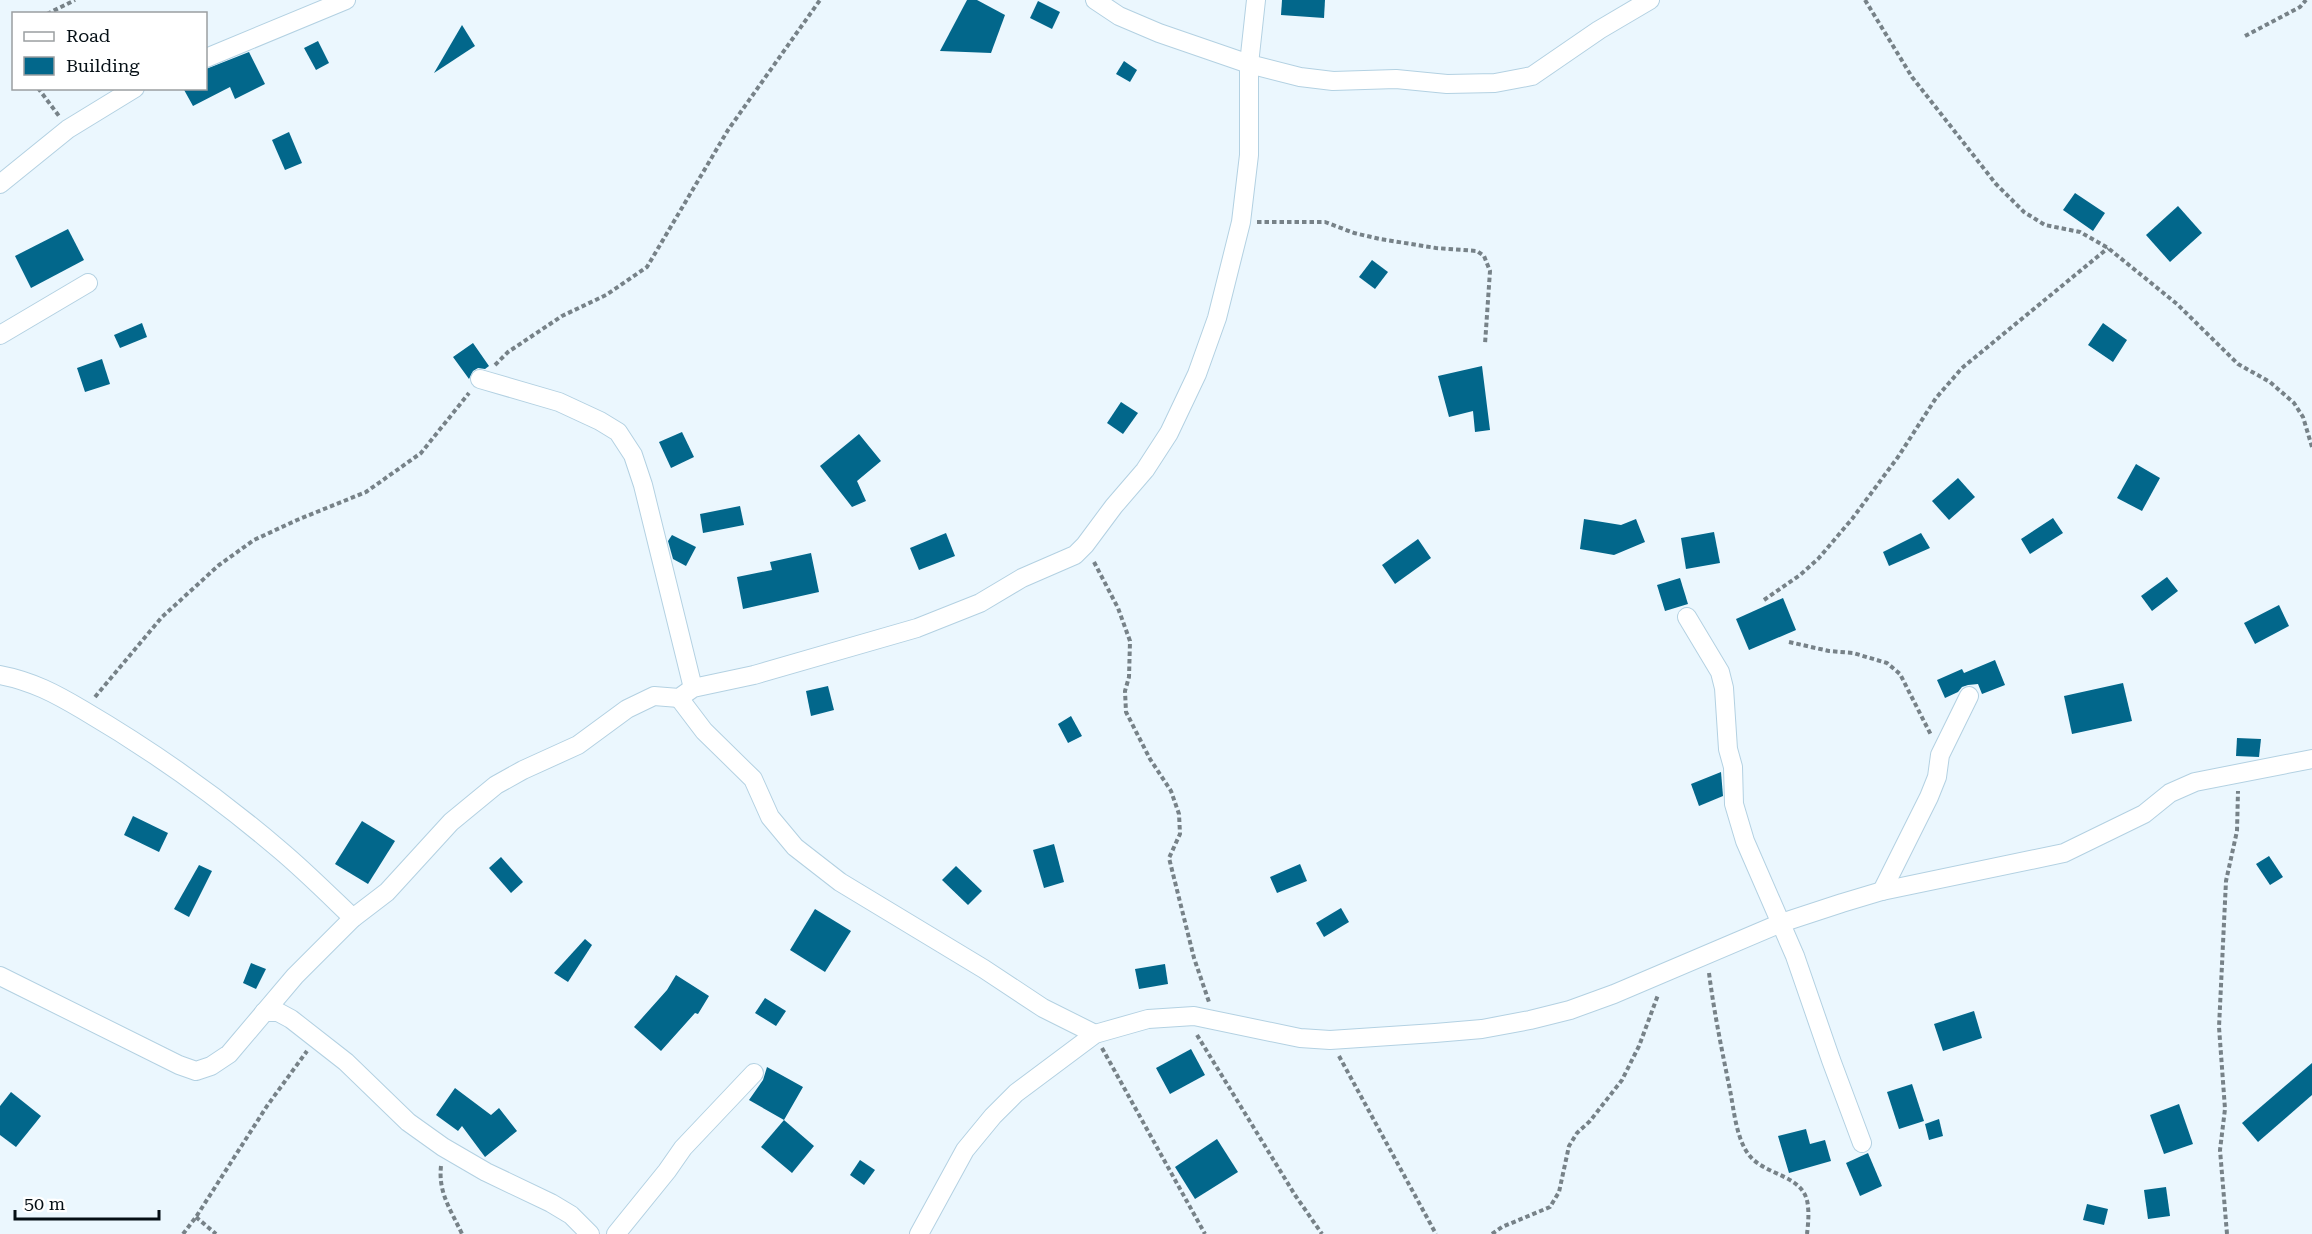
<svg xmlns="http://www.w3.org/2000/svg" width="2312" height="1234" viewBox="0 0 2312 1234" font-family="'Roboto Serif',serif">
  <rect width="100%" height="100%" fill="#ebf7fe"/>
  <g fill="#02678b">
    <polygon points="967,0 977,0 1005,15 991,53 940,51"/>
    <polygon points="1282,0 1325,0 1324,18 1281,15"/>
    <polygon points="1038,1 1060,12 1052,29 1030,18"/>
    <polygon points="462,25 475,46 434,73"/>
    <polygon points="318,41 329,63 316,70 304,48"/>
    <polygon points="249,52 265,84 235,99 230,87 193,106 183,88 206,88 206,69"/>
    <polygon points="1124,61 1137,70 1130,82 1116,74"/>
    <polygon points="289,132 302,163 285,170 272,140"/>
    <polygon points="2075,193 2105,213 2093,231 2063,210"/>
    <polygon points="2178,206 2202,233 2170,262 2146,235"/>
    <polygon points="68,229 84,260 31,288 15,256"/>
    <polygon points="1372,260 1388,272 1375,289 1359,277"/>
    <polygon points="142,323 147,337 120,348 114,335"/>
    <polygon points="2103,323 2127,340 2113,362 2088,345"/>
    <polygon points="473,343 489,366 485,369 478,368 473,371 469,379 453,357"/>
    <polygon points="102,359 110,384 85,392 77,368"/>
    <polygon points="1482,366 1490,430 1475,432 1473,411 1449,417 1438,376"/>
    <polygon points="1121,402 1138,413 1123,434 1107,423"/>
    <polygon points="682,432 694,457 671,468 659,442"/>
    <polygon points="859,434 881,461 857,481 866,501 852,507 820,466"/>
    <polygon points="2136,464 2160,478 2142,511 2117,498"/>
    <polygon points="1958,478 1975,497 1949,520 1932,501"/>
    <polygon points="740,506 744,525 703,533 700,514"/>
    <polygon points="2053,518 2063,533 2030,554 2021,539"/>
    <polygon points="1584,519 1621,525 1636,519 1645,542 1614,555 1580,549"/>
    <polygon points="1714,532 1720,563 1686,569 1681,538"/>
    <polygon points="946,533 955,556 919,570 910,548"/>
    <polygon points="1921,533 1930,548 1889,566 1883,552"/>
    <polygon points="672,535 696,547 686,566 673,559 668,541"/>
    <polygon points="1418,539 1431,558 1395,584 1382,565"/>
    <polygon points="811,553 819,592 743,609 737,577 772,570 770,562"/>
    <polygon points="2167,577 2178,591 2152,611 2141,596"/>
    <polygon points="1680,578 1688,604 1665,611 1657,585"/>
    <polygon points="1783,598 1796,630 1749,650 1736,619"/>
    <polygon points="2279,605 2289,626 2255,644 2244,623"/>
    <polygon points="1995,660 2005,685 1982,694 1978,684 1968,685 1962,687 1958,692 1945,698 1937,680 1962,669 1964,673"/>
    <polygon points="2123,683 2132,721 2072,734 2064,696"/>
    <polygon points="828,686 834,710 811,716 806,691"/>
    <polygon points="1071,716 1082,736 1068,743 1058,724"/>
    <polygon points="2237,738 2261,739 2259,757 2236,756"/>
    <polygon points="1721,772 1723,796 1699,806 1691,784"/>
    <polygon points="133,816 168,833 159,852 124,835"/>
    <polygon points="362,821 395,841 368,884 335,864"/>
    <polygon points="1054,844 1064,882 1044,888 1033,850"/>
    <polygon points="2269,856 2283,877 2270,885 2256,864"/>
    <polygon points="501,857 523,882 511,893 489,868"/>
    <polygon points="1300,864 1307,881 1277,893 1270,877"/>
    <polygon points="199,865 212,871 189,917 174,909"/>
    <polygon points="956,866 982,891 968,905 942,880"/>
    <polygon points="1341,908 1349,922 1324,937 1316,923"/>
    <polygon points="815,909 851,931 825,972 790,950"/>
    <polygon points="585,939 592,945 568,982 554,973"/>
    <polygon points="251,963 266,969 256,989 243,983"/>
    <polygon points="1165,964 1168,984 1139,989 1135,969"/>
    <polygon points="676,975 709,996 698,1014 695,1013 661,1051 634,1027 667,990"/>
    <polygon points="765,998 786,1011 776,1026 755,1013"/>
    <polygon points="1974,1011 1982,1038 1943,1051 1934,1024"/>
    <polygon points="1191,1049 1205,1075 1170,1094 1156,1068"/>
    <polygon points="2312,1063 2312,1095 2258,1142 2242,1123"/>
    <polygon points="767,1067 803,1087 784,1120 749,1100 763,1080"/>
    <polygon points="1912,1084 1924,1121 1899,1129 1887,1092"/>
    <polygon points="455,1088 491,1115 499,1108 517,1131 485,1157 462,1126 458,1131 436,1115"/>
    <polygon points="11,1092 41,1116 16,1147 0,1135 0,1106"/>
    <polygon points="2179,1104 2193,1144 2164,1154 2150,1115"/>
    <polygon points="1939,1119 1943,1136 1929,1140 1925,1124"/>
    <polygon points="784,1120 814,1146 792,1173 761,1147"/>
    <polygon points="1806,1129 1810,1144 1825,1140 1831,1161 1789,1173 1778,1136"/>
    <polygon points="1217,1139 1238,1172 1195,1199 1175,1167"/>
    <polygon points="1868,1153 1882,1186 1860,1196 1846,1163"/>
    <polygon points="860,1160 875,1170 864,1185 850,1175"/>
    <polygon points="2166,1187 2170,1216 2148,1219 2144,1190"/>
    <polygon points="2087,1204 2108,1209 2104,1225 2083,1220"/>
  </g>
  <g fill="none" stroke-linecap="round" stroke-linejoin="round">
    <g stroke="#b3d1e2" stroke-width="20">
      <g id="street">
        <polyline points="1095,0 1119,16 1159,33 1249,64 1300,77 1333,81 1396,79 1447,84 1495,83 1532,76 1599,30 1650,0"/>
        <polyline points="206,58 346,0"/>
        <polyline points="0,184 68,129 135,88"/>
        <polyline points="0,335 88,283"/>
        <polyline points="480,379 559,402 600,421 618,432 633,455 643,485 693,688"/>
        <polyline points="1687,617 1720,672 1724,688 1728,749 1733,767 1734,804 1745,841 1795,956 1831,1060 1862,1143"/>
        <path d="M 0,675 C 32,681 56,694 83,710 C 153,751 218,797 280,850 C 305,871 329,895 353,918"/>
        <polyline points="679,698 704,731 753,779 770,817 795,847 840,882 984,969 1043,1008 1095,1034"/>
        <polyline points="1882,891 1929,797 1937,777 1940,755 1969,696"/>
        <polyline points="0,976 179,1065 196,1071 211,1066 229,1054 295,976 353,918 387,892 451,822 496,785 523,770 578,745 627,709 654,696 679,698 693,688 754,675 917,628 980,603 1022,578 1075,555 1085,545 1114,506 1145,470 1169,433 1197,374 1217,318 1241,222 1249,155 1249,64 1256,0"/>
        <polyline points="264,1012 278,1012 291,1019 346,1062 408,1122 443,1147 486,1172 551,1203 571,1215 590,1234"/>
        <polyline points="616,1234 667,1171 683,1148 754,1073"/>
        <polyline points="919,1234 965,1150 993,1116 1016,1093 1095,1034 1148,1019 1194,1016 1300,1038 1330,1040 1435,1033 1482,1029 1530,1020 1570,1010 1614,994 1781,923 1842,903 1882,891 2064,853 2144,814 2170,793 2195,782 2312,759"/>
      </g>
    </g>
    <g stroke="#778288" stroke-width="4" stroke-dasharray="4.5 3" stroke-linecap="butt">
      <polyline points="1865,0 1912,77 1996,184 2024,212 2045,225 2080,232 2108,248 2177,304 2238,364 2270,382 2294,403 2303,417 2312,447"/>
      <polyline points="47,14 75,0"/>
      <polyline points="2245,36 2300,7 2306,0"/>
      <polyline points="38,88 59,116"/>
      <polyline points="1257,222 1325,222 1354,233 1380,239 1436,248 1477,251 1484,256 1490,271 1485,344"/>
      <polyline points="495,365 508,352 562,316 606,295 647,267 728,130 820,0"/>
      <polyline points="1094,562 1118,608 1130,641 1129,677 1125,691 1126,712 1150,759 1171,791 1179,814 1180,834 1169,858 1194,958 1209,1002"/>
      <polyline points="1764,600 1800,575 1818,559 1852,519 1898,457 1936,398 1962,368 2108,248"/>
      <polyline points="1789,642 1829,651 1853,653 1887,663 1900,674 1931,735"/>
      <polyline points="95,697 162,617 219,565 254,540 297,520 366,492 421,453 469,393"/>
      <path d="M 1709,973 C 1714,1012 1722,1051 1730,1090 C 1734,1110 1736,1138 1749,1155 C 1766,1177 1806,1174 1808,1207 C 1809,1216 1808,1225 1807,1234"/>
      <polyline points="1197,1035 1295,1195 1322,1234"/>
      <polyline points="1102,1048 1205,1234"/>
      <polyline points="1339,1056 1436,1234"/>
      <path d="M 441,1166 C 438,1193 451,1210 462,1234"/>
      <polyline points="196,1217 216,1234"/>
      <polyline points="183,1234 196,1217 267,1106 307,1051"/>
      <polyline points="1492,1234 1502,1227 1550,1207 1559,1192 1569,1146 1577,1133 1590,1121 1622,1080 1639,1046 1658,995"/>
      <polyline points="2227,1234 2220,1150 2225,1109 2219,1027 2226,881 2237,831 2238,791"/>
    </g>
    <use href="#street" stroke="#fff" stroke-width="18"/>
  </g>
  <rect x="12" y="12" width="195" height="78" fill="#ffffff" stroke="#9b9fa1" stroke-width="1.5"/>
  <rect x="24" y="32" width="30" height="9" fill="#ffffff" stroke="#9b9fa1" stroke-width="1.5"/>
  <text x="66" y="42" font-size="18" fill="#050f15">Road</text>
  <rect x="24" y="57" width="30" height="18" fill="#02678b" stroke="#9b9fa1" stroke-width="1.5"/>
  <text x="66" y="72" font-size="18" fill="#050f15">Building</text>
  <path d="M15 1210v9h144v-9" fill="none" stroke="#050f15" stroke-width="3"/>
  <text x="24" y="1210" font-size="18" fill="#050f15" stroke="#ffffff" stroke-width="4.5" paint-order="stroke">50 m</text>
</svg>
